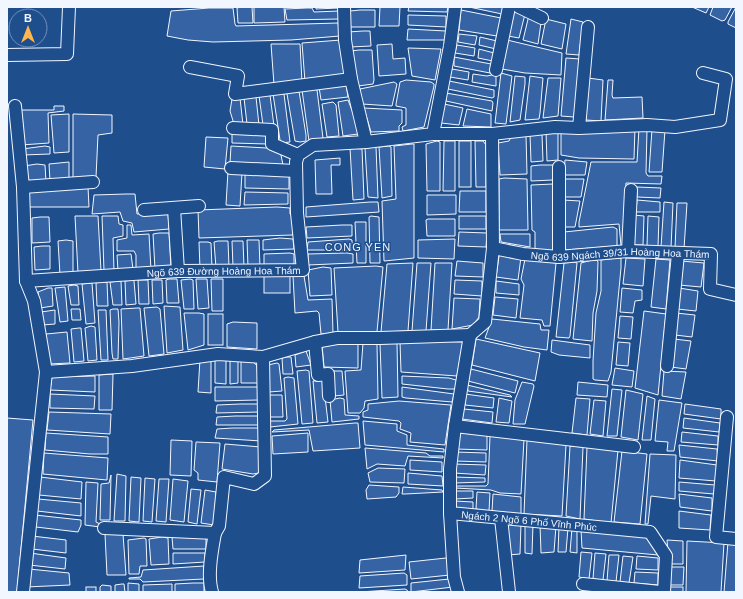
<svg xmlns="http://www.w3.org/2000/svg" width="743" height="599" viewBox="0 0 743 599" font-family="Helvetica,sans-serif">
  <rect width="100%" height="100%" fill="#1f4e8c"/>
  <g fill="#3563a3" stroke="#f2f6ff">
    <polygon points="241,7 252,7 253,23 238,23 237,8"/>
    <polygon points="254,7 284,7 285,22 254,23"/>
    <polygon points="316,7 339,7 339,8 316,9"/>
    <polygon points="380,7 400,7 399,26 379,26"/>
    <polygon points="409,7 448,7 447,12 408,11"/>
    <polygon points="469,7 503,7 502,14"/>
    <polygon points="692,7 709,7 706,13"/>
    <polygon points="713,7 732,7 725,20 722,21 710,15"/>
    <polygon points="736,7 736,28 728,24 728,22"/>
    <polygon points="209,8 233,8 235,24 236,26 338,23 340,36 291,40 213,42 188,40 167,36 171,11"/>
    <polygon points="307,8 312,8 314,12 339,11 339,19 287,20 285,9"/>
    <polygon points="360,10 375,10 375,27 350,27 350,11"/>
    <polygon points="461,10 501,18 497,36 459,30"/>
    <polygon points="513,10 525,14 519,38 508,36"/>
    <polygon points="408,15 446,16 446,27 408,25"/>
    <polygon points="529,15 541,23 538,44 523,40"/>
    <polygon points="546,19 566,24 562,49 541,44"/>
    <polygon points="571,19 583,22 579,55 566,54"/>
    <polygon points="408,29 446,31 445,40 407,40"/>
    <polygon points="363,31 370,31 371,46 350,47 348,32"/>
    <polygon points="459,34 477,36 475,45 458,42"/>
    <polygon points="480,37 497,41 496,49 479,45"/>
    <polygon points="341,40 345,77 305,82 302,43"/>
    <polygon points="507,40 562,53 561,75 525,73 502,69"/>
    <polygon points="271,44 300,44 302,82 274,85"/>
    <polygon points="392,44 393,59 405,58 406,74 379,76 377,45"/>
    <polygon points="457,45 475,48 474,56 455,53"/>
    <polygon points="408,48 441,49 435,80 412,76"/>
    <polygon points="479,49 494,53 493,61 478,58"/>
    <polygon points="359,50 372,50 374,80 373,84 358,86 351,51"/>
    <polygon points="454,57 491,64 490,73 454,66"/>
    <polygon points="566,58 580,59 574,117 561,116"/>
    <polygon points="452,69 469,72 468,80 450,77"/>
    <polygon points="501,73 512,76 506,124 495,123"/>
    <polygon points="473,74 487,76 496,74 496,86 472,82"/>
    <polygon points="515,76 525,77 525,84 520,120 510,122"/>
    <polygon points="530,76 543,78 540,113 539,119 525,120"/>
    <polygon points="548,78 561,78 558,116 543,118"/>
    <polygon points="588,78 603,80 601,121 586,120"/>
    <polygon points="406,80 431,82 434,84 434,86 424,127 403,131 402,127 406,125 406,108 396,106 396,104 400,82"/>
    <polygon points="608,80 613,80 612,95 613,98 642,97 643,118 605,120"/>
    <polygon points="449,81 494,90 494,97 492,98 448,89"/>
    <polygon points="394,82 397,84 392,106 362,104 360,89"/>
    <polygon points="346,84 348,97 321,100 319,87"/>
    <polygon points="313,88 317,90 323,138 309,141 302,90"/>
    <polygon points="299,91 306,135 306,141 300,142 295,141 287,94 288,92"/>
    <polygon points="280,93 284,94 290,142 281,143 280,140 273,94"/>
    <polygon points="446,93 492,101 493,103 492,111 446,101"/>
    <polygon points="270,95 274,126 263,125 259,96"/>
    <polygon points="256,97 259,125 247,124 244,98"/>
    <polygon points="240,98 243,125 234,124 230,111 232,99"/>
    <polygon points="348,100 356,121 358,134 343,136 338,102"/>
    <polygon points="333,102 336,105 339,136 327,137 322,104"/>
    <polygon points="444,104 463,108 459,125 441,123"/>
    <polygon points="54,106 64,106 64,111 48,113 49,143 21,145 20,110 54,110"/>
    <polygon points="364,108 402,110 402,123 399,126 399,131 371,132"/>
    <polygon points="467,109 491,114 491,127 463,126"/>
    <polygon points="69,114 69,152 54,153 51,115"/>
    <polygon points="73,114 112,115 112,133 98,135 96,177 73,179"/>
    <polygon points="635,128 634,159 579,158 561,155 561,132"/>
    <polygon points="639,128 647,129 646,173 648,176 662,176 661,184 626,183 623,244 621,246 619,224 579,227 579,222 591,162 637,162"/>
    <polygon points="652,129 665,130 662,172 649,172"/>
    <polygon points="232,132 267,134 267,144 232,143"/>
    <polygon points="546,132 558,132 558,160 547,161"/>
    <polygon points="530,134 542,134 543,161 531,162"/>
    <polygon points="512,135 526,135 527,174 500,175 498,143 509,141"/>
    <polygon points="206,137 228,138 225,169 204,167"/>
    <polygon points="437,141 440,142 440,191 427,191 426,144"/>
    <polygon points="444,141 455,141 455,191 443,191"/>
    <rect x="459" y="141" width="12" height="46"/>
    <polygon points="475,141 483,141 486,145 486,187 476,187"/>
    <polygon points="412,144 414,144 414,258 384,261 382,201 396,199 394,146"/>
    <polygon points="45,146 50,147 50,154 23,155 22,149"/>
    <polygon points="231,146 267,148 280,150 283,165 230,163"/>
    <polygon points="389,146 391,147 392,196 382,198 379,147"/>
    <polygon points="370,147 376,147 378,198 368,197 365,148"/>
    <polygon points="350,148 362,149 364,199 353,200"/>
    <polygon points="340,158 340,165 331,165 332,194 316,194 315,160"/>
    <polygon points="565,160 587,162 585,175 564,175"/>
    <polygon points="69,162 69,179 50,181 49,164"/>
    <polygon points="37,164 45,165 46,182 26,183 24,166"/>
    <polygon points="540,165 553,165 553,180 531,181 531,166"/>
    <polygon points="228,171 242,173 240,206 226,205"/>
    <polygon points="245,173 289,175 289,189 245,188"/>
    <polygon points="504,178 527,179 528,230 499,230 499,179"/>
    <polygon points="564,179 584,179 581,197 563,197"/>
    <polygon points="553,184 553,252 535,249 535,232 532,230 531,185"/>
    <polygon points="88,187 89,207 29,207 29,192"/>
    <polygon points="637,187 661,188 660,198 637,197"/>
    <polygon points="460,191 486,191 486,212 459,212"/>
    <polygon points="245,192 288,193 288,204 244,205"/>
    <polygon points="126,194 135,194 137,214 168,213 169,229 134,232 132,223 123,221 120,212 92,214 94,195"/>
    <polygon points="427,195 456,195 456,214 427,215"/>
    <polygon points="563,200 580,201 575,227 563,227"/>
    <polygon points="637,200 660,202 660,212 636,212"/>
    <polygon points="370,202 378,202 379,212 306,217 306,207"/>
    <polygon points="664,202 673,203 671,248 661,247"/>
    <polygon points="677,203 687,203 684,249 675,248"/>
    <polygon points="277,207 290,208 290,214 293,216 293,235 199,238 198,210"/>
    <polygon points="634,215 644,216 643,245 633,245"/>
    <polygon points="75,216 98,216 101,271 78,273"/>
    <polygon points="102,216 118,216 119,224 123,225 123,236 113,238 114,271 104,271"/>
    <polygon points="371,216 379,217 380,263 370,263 369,217"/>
    <rect x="459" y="216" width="27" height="13"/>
    <polygon points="648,216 659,217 658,247 647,246"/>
    <polygon points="40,217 49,217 50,242 32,243 32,218"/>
    <polygon points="428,219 455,219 455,236 427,236 426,220"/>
    <polygon points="355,222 366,222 366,263 357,263"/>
    <polygon points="127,225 131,225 132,235 149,234 151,270 136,270 136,255 134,251 117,251 117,240 127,238"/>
    <polygon points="342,225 352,225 352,236 307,238 306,227"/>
    <polygon points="613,227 617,229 617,246 565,250 564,232"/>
    <polygon points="459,232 487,233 486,247 458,246"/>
    <polygon points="159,233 169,233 171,268 155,269 153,234"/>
    <polygon points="500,234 530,234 530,247 501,242"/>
    <polygon points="280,238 293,239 294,249 263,250 263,240"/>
    <polygon points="349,239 352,240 352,250 307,250 308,242"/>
    <polygon points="455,239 454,259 418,258 418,240"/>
    <polygon points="66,240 73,241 73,273 60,275 58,241"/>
    <polygon points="247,240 259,240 260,267 248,267"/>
    <polygon points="218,241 228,241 229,267 216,268 214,242"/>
    <polygon points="232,241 243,241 244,267 233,267"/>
    <polygon points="199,242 208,242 211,243 212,268 200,269"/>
    <polygon points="42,246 50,246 50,269 35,270 34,247"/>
    <polygon points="290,253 294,254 294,265 264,266 264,254"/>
    <polygon points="347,253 353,254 353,263 308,265 308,254"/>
    <polygon points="131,254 133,269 118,271 117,255"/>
    <polygon points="501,254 521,257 518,280 496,277 499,256"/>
    <polygon points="617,258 621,258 621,268 611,372 608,381 595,380 593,379 593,361 596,313 601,291 601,260"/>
    <polygon points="626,258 645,259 643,286 623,284"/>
    <polygon points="525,259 556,263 550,326 544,326 542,320 520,318 524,285 521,279"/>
    <polygon points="656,259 670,260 666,309 651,307"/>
    <polygon points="592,260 597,260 598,262 597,291 593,313 592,341 573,339 581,263"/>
    <polygon points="457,261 483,263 483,277 455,276"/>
    <polygon points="681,261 704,263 701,287 679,285"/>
    <polygon points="575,262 577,263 570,336 569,338 556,337 564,263"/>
    <polygon points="413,263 408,331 381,332 387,264"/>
    <polygon points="417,263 431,263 426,331 412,331"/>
    <polygon points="435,263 452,263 448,330 431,330"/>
    <polygon points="376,266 383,267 377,332 338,332 334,268"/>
    <polygon points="323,267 331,268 332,295 310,296 308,270"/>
    <rect x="264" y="276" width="26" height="17"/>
    <polygon points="293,276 304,276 308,300 332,299 333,333 321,334 319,313 317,311 295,313"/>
    <polygon points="169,279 177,279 179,303 167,303 166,280"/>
    <polygon points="190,279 193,280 194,309 184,309 181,280"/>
    <polygon points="196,279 207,279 209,308 198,309"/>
    <polygon points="211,279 223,279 223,311 212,311"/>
    <polygon points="133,280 134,281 136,304 126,305 125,281"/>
    <polygon points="138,280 148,280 149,304 139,304"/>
    <polygon points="152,280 162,280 163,303 153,304"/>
    <polygon points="455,280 482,281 482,296 454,294"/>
    <polygon points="121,281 122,305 113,305 110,282"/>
    <polygon points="496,281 519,284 519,295 496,293"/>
    <polygon points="100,282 107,282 108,306 97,306 96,283"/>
    <polygon points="92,283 95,323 86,324 82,284"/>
    <polygon points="74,285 78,286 79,305 71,305 68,286"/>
    <polygon points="65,287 68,321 60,322 55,288"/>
    <polygon points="48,288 52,288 53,306 40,308 38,292"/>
    <polygon points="622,288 642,290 642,300 635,301 633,313 620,312"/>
    <polygon points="679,288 698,291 696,311 677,309"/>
    <polygon points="495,297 518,299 516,318 493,315"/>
    <polygon points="454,298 480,299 479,317 473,325 452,329"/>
    <polygon points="164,306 180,307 183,350 167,353"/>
    <polygon points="157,307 160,309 164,354 149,356 144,308"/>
    <polygon points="137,308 140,308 144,356 123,359 121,309"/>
    <polygon points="71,309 80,309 81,320 72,320"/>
    <polygon points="113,309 118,309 119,322 118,359 113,359 112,353 110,310"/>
    <polygon points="55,310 55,324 42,325 41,312"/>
    <polygon points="98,310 106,310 108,360 101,360"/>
    <polygon points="644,311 666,314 658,395 635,388"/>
    <polygon points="184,313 199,313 204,314 204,345 188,350"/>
    <polygon points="676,313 695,315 692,337 675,335"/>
    <rect x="208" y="314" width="15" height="31"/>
    <polygon points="620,316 633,317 631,339 618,338"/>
    <polygon points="492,319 540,324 541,330 549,330 547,350 524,347 485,338"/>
    <polygon points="233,322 257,323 257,349 227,347 227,324"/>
    <polygon points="91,326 95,327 97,360 88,361 85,328"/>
    <polygon points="79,328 81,328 84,361 74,362 71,329"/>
    <polygon points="67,332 70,363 48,364 46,334"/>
    <polygon points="476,339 540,353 535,381 472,365"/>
    <polygon points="674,339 691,341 686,369 671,367"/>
    <polygon points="552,340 590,345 590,358 559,355 551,352"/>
    <polygon points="427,341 463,342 457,376 401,372 400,342"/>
    <polygon points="618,342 630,343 628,366 616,365"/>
    <polygon points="341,343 358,343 358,368 324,367 322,345"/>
    <polygon points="363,343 377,344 378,399 365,401 364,408 360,413 348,413 345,371 361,370"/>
    <polygon points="397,343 398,397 382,398 380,344"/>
    <polygon points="306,351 311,365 296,367 295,355"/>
    <polygon points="286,357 291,357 293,374 283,374 282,358"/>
    <polygon points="200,359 211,359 211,393 198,392"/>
    <polygon points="215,359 226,359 226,384 215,383"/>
    <polygon points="230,360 238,360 238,383 230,384"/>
    <polygon points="241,360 252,360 257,366 259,383 241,383"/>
    <polygon points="277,363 279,364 282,391 269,392 268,365"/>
    <polygon points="615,368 634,371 632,387 612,385"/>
    <polygon points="471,369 518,381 515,393 468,381"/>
    <polygon points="306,370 309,371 313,423 302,424 297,371"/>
    <polygon points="332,371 342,371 344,395 334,396"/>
    <polygon points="664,371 686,372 681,399 662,396"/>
    <polygon points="113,374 112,410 99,410 99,375"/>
    <polygon points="95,376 95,392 50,390 52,377"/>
    <polygon points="402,376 449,378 456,380 457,382 455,389 448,389 402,384"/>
    <polygon points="288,377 294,378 298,424 270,427 270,421 285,421 287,419 284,378"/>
    <polygon points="323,380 328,422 317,423 313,381"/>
    <polygon points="522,382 533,384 534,386 525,424 513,424 515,400"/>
    <polygon points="578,382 608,385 607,397 577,395"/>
    <polygon points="467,385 510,395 512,397 468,391"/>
    <polygon points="215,387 259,387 259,400 215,401"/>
    <polygon points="402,387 454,394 452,402 406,398 402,397"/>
    <polygon points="612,389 622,390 617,436 607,436"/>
    <polygon points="626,390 643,394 638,440 621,437"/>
    <polygon points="50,394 95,396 94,409 50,408"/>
    <polygon points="465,394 494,398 493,408 465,405"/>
    <polygon points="269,395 282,395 283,417 269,417"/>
    <polygon points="647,396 655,399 651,440 642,440"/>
    <polygon points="340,398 344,399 345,415 359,416 359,419 332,422 330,400"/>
    <polygon points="499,398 512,401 509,423 496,422"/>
    <polygon points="576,398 590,399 587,435 572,433"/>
    <polygon points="594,400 606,401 603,436 590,434"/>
    <polygon points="659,400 682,403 674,451 667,451 668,442 655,441"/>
    <polygon points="399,401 451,405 445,445 410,442 411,433 400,429 401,423 399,421 363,417 363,412 368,410 368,404"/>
    <polygon points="240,404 260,404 260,412 216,413 217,405"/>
    <polygon points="685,404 721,409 721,419 684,414"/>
    <polygon points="464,409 493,412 492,423 462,419"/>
    <polygon points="49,412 111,414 110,434 47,430"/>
    <polygon points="235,416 259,416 260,425 216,425 217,417"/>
    <polygon points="7,418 33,420 17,592 7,592"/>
    <polygon points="684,418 720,423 719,432 683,428"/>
    <polygon points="363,421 397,424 397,431 407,435 407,445 444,449 444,452 365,445"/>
    <polygon points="355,423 358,423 360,448 313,451 309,430 272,432 274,430"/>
    <polygon points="232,428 261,428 261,441 215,438 217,429"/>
    <polygon points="682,432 718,436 718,445 681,442"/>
    <polygon points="46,433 108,437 108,454 90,454 45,450"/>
    <polygon points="308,433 308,452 273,454 272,436"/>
    <polygon points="459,433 487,435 487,450 456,449"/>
    <polygon points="490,436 524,439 521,494 500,493 491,490 455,488 455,486 486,486 488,484"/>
    <polygon points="171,440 192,441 191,476 170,475"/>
    <polygon points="527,440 566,445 562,516 524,514"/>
    <polygon points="196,442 220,443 217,482 198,480 198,473 194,470"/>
    <polygon points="225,444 261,447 259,473 253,474 222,469"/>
    <polygon points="679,445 717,449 718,461 680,457"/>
    <polygon points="570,446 583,447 580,519 566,516"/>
    <polygon points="587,447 618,450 611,523 584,519"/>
    <polygon points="365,448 426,453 430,456 443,456 443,458 408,456 405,466 377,464 367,469"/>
    <polygon points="622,451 647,454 640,524 614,522"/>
    <polygon points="455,452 486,453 486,462 455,461"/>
    <polygon points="44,453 108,458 107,480 43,474"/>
    <polygon points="650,454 676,455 675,499 651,496 648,524 645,524"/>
    <polygon points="410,460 442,462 442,472 410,470"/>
    <polygon points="680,460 717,465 716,481 679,478"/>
    <polygon points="454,464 486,465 485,475 454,473"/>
    <polygon points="378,468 405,469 404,483 370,482 368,473"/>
    <polygon points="408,473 442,476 443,486 408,484"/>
    <polygon points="117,474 126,476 125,521 114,521"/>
    <polygon points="111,475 110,520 100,520 101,484 109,483"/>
    <polygon points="40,477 82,482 81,499 39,495"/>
    <polygon points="131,477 141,478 139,522 129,521"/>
    <polygon points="454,477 485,478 485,482 454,483"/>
    <polygon points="145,478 155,479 152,522 143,521"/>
    <polygon points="159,479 169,479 166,522 156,521"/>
    <polygon points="173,479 188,481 184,522 170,520"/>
    <polygon points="86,482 98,483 96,522 100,524 100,527 85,525"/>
    <polygon points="679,482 715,485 714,494 679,491"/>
    <polygon points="369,485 399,487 399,493 396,497 367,499 366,490"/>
    <polygon points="403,487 442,490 443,492 405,494 402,494"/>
    <polygon points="191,489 201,490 197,524 188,522"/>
    <polygon points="205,490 216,492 214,525 201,523"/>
    <polygon points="455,491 473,491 473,498 455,499"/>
    <polygon points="477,492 490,493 489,511 476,509"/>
    <polygon points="493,494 521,497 521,514 492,511"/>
    <polygon points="679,494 712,498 712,511 680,507"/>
    <polygon points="38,499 81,503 81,516 37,511"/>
    <polygon points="455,501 473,502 473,509 455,508"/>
    <polygon points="679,511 711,515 710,530 679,528"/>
    <polygon points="35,515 81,520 81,525 78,532 36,527 34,526"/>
    <polygon points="505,522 521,524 520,554 508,555"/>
    <polygon points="525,524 533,524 532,554 525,553"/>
    <polygon points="540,525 556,526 554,552 541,553"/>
    <polygon points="559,526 568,528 566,552 558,552"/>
    <polygon points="572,528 577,530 577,553 570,552"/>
    <polygon points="581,530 647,537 653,543 658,555 582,548"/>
    <polygon points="105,534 123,534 126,575 107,575"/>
    <polygon points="32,536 66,540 66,553 32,549"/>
    <polygon points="162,537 168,538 169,564 151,565 149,539"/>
    <polygon points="172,537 206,538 206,549 173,549"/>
    <polygon points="144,538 146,539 147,566 140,566 139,574 129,574 128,540"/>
    <polygon points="667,540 683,541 683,564 669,564"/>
    <polygon points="687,541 724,543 721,592 686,592"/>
    <polygon points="728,542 736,543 736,592 724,592"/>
    <polygon points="581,552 592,553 589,579 579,577"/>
    <polygon points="30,553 66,558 65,569 29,565"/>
    <polygon points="173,553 205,553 205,562 173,564"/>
    <polygon points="595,553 606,554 603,580 593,579"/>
    <polygon points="406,555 405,570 359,573 360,560"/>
    <polygon points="609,555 619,555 616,582 607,581"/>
    <polygon points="623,556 633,557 629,583 620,582"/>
    <polygon points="637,556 658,558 658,570 636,569"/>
    <polygon points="446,558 449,559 450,575 411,579 409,562"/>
    <polygon points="204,566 204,579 143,582 140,579 129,579 129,578 141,577 143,570"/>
    <polygon points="669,567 684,567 683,585 669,585"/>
    <polygon points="29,569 69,573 70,585 26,587"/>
    <polygon points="635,572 658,573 658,585 634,583"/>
    <polygon points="404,573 407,575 407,585 359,588 360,576"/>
    <polygon points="449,579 453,587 411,592 411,583"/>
    <polygon points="128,583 139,584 139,592 128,592"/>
    <polygon points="193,583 204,583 204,592 175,592 175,584"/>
    <polygon points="122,584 124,584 125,592 115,592 115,585"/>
    <polygon points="172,584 172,592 143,592 143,585"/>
    <polygon points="102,585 111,586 111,592 100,592 100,587"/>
    <rect x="86" y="587" width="10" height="5"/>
    <rect x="669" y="587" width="14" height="5"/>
    <polygon points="405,589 407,590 408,592 359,592"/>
  </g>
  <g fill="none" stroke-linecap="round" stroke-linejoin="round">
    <g stroke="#f2f6ff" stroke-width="14">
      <g id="service">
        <polyline points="344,7 345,40 351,79 366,142"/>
        <polyline points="519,7 542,18"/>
        <polyline points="7,55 67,54 69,7"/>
        <polyline points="190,67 238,76 235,94 351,79"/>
        <polyline points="496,70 509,7"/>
        <polyline points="15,106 23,187 26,281 34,301 46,372 23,592"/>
        <polyline points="233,128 272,130 272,144 298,155"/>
        <polyline points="579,128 588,27"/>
        <polyline points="433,134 492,134 493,248 485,322 470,335"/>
        <polyline points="492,134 555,127 579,128 647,125 675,127 720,120 726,79 703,73"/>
        <polyline points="559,167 559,257"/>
        <polyline points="231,168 296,171"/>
        <polyline points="23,187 93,182"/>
        <polyline points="174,208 178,271"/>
        <polyline points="144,210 199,206"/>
        <path id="s1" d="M 493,248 L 523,254 L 559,257 L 628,251 L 711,254 L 710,289 L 736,295"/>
        <polyline points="628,251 631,190"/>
        <path id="s2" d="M 26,281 L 178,271 L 303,270 L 297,213 L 296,162 L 298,155 L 313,145 L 366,142 L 433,134 L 450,46 L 455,7"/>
        <path id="s3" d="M 470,335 L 455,426 L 450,469 L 450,513 L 650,532 L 666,556 L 664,592"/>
        <polyline points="315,342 318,375 328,374 329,396"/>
        <polyline points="667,366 678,254"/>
        <polyline points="46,372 132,366 218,354 263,357 315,342 337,338 380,338 470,335"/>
        <polyline points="727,417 716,537 736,539"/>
        <polyline points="455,426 634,447"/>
        <polyline points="450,513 454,577 458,592"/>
        <polyline points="501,518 509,592"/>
        <polyline points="104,528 215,533 219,526 224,477 254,484 265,476 263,357"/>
        <polyline points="583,584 660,592"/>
        <path d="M 212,592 C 207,575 212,550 215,533"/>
      </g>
    </g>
    <use href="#service" stroke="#1f4e8c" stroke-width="12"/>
  </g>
  <g text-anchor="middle" stroke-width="3" stroke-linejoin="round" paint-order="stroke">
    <g font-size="10" fill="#f2f6ff" stroke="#1f4e8c">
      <text dy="4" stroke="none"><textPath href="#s1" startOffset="128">Ngõ 639 Ngách 39/31 Hoàng Hoa Thám</textPath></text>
      <text dy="4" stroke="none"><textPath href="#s2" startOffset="198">Ngõ 639 Đường Hoàng Hoa Thám</textPath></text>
      <text dy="4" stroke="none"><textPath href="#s3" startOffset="259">Ngách 2 Ngõ 6 Phố Vĩnh Phúc</textPath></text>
    </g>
    <g font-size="11" letter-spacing="1" fill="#f2f6ff" stroke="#1f4e8c">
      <text x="358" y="251">CONG YEN</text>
    </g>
  </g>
  <rect width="743" height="599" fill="none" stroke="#f2f6ff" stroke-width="16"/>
  <g transform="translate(28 28)"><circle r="19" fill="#1f4e8c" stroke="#7391ba"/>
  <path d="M0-3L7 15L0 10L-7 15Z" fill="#ffb74d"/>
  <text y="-6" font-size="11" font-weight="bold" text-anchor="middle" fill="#f2f6ff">B</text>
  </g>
</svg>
